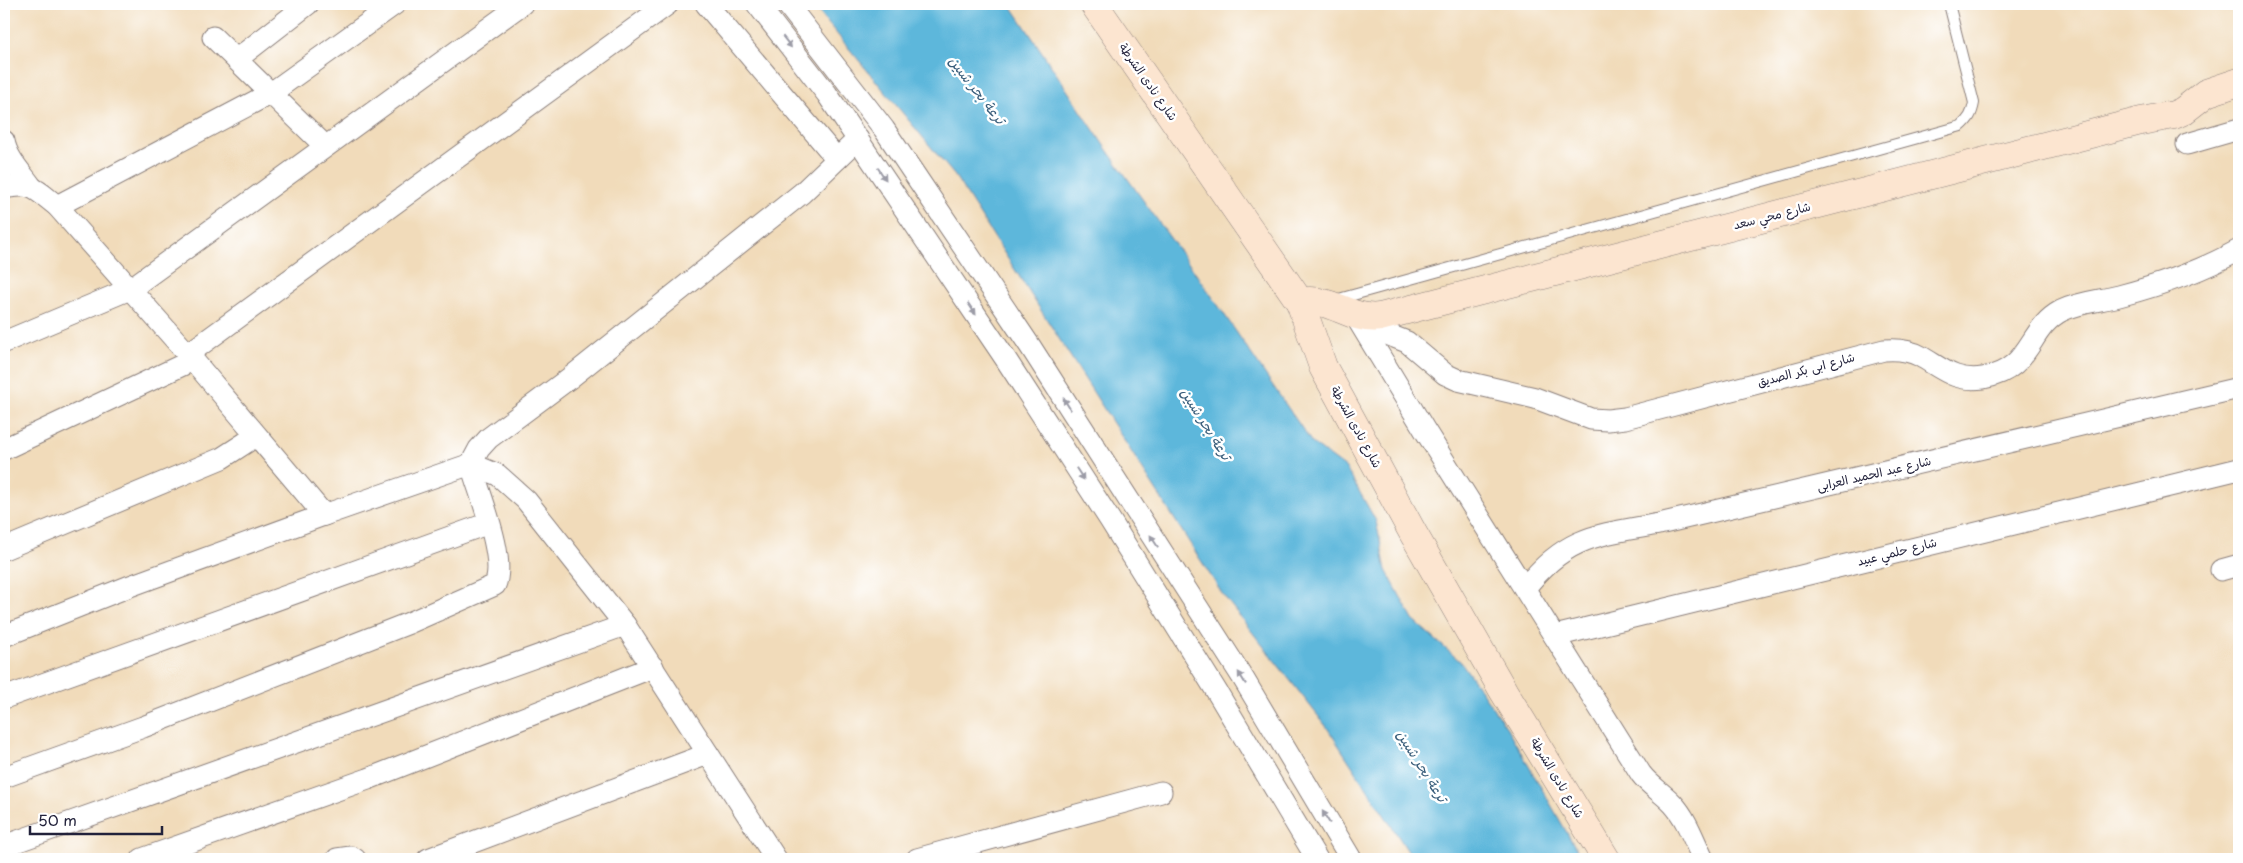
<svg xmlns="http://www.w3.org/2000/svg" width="2243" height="863" viewBox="0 0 2243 863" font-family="'Playpen Sans','Playpen Sans Arabic',sans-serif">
  <rect width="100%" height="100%" fill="#fff"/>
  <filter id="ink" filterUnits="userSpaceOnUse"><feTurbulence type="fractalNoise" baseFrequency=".02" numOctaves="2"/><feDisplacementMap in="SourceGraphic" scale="10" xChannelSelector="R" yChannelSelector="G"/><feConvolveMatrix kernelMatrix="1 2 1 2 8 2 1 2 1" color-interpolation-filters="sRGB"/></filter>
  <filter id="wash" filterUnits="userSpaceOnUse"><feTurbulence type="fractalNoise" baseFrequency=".0096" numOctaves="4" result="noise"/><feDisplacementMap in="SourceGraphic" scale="20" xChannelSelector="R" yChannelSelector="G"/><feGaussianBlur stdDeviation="1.12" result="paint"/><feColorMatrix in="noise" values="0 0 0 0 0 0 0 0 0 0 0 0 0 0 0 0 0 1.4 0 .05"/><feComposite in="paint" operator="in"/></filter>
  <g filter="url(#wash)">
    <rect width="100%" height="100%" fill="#f1dbba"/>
    <polygon fill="#5db7db" stroke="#406c8b" points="812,4 1010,4 1105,147 1209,292 1312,443 1346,468 1376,521 1386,570 1413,620 1461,662 1507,728 1582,859 1413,859 1326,726 1223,595 955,176"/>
  </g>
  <g filter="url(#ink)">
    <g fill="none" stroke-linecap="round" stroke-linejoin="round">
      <g stroke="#8a7e7a" stroke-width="12">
        <path id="lane" d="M 1335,300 L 1961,126 C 1969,119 1972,114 1974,103 L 1949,4"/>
      </g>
      <g stroke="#8a7e7a" stroke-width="23">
        <g id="street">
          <polyline points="706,4 837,159"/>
          <polyline points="757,4 827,94 1005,358 1110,520 1217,692 1317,859"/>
          <polyline points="787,4 884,129 1030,346 1243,678 1351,859"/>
          <polyline points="213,37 325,146"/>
          <polyline points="237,59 308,4"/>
          <path d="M 4,141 C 7,158 21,172 31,186"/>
          <polyline points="2187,144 2239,129"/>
          <path d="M 4,188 C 33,182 35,189 57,206 L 193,360 L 324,515 L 130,586 L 4,636"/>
          <polyline points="57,206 271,93 395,4"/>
          <path d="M 1356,316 L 1379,331 L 1407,342 L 1445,374 L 1458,380 L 1535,398 L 1591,419 L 1608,420 L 1625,418 L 1884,350 C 1896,349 1909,350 1920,356 C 1943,369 1955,382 1983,378 C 2032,370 2027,329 2061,311 C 2079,302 2100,301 2119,296 C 2161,285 2201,271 2239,250"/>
          <path d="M 1358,320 L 1424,429 L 1641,774 C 1650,786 1663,793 1673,804 C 1687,819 1694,841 1703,859"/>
          <polyline points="4,342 130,289 522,4"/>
          <polyline points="188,354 668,4"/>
          <polyline points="4,449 193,360"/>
          <polyline points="324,515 471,464 498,475 526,500 625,625 776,859"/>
          <polyline points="4,549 222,458 256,436"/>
          <polyline points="2221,570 2239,565"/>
          <path d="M 1525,588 C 1567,535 1598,535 1659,524 L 2239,388"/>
          <polyline points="1555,636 2239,469"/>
          <polyline points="4,698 489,523"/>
          <path d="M 4,777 L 143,727 L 409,623 L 495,585 C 507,558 479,494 471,464 L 479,449 L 489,438 L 571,377 L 802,193 L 858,139"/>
          <polyline points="4,846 625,625"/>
          <polyline points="142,859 368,779 653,667"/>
          <polyline points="337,859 351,857 355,859"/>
          <polyline points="428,859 708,754"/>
          <polyline points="917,859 1161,792"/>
        </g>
      </g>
      <g stroke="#8a7e7a" stroke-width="29">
        <g id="secondary">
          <polyline points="1094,4 1300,302 1323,367 1413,533 1504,692 1606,859"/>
          <path d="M 1300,302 C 1332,296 1349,321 1380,317 L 2141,121 L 2174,115 L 2183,111 L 2206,93 L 2239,82"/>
        </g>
      </g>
      <use href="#lane" stroke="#fff" stroke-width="10"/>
      <use href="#street" stroke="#fff" stroke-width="21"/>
      <use href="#secondary" stroke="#fce5d0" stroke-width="28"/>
    </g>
    <defs><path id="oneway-solid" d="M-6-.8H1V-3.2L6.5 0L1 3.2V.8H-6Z" transform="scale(1.25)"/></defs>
    <g fill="#9c9ca7">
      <use href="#oneway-solid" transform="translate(787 42) rotate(52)"/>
      <use href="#oneway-solid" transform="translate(882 174) rotate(56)"/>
      <use href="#oneway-solid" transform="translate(972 309) rotate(56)"/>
      <use href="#oneway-solid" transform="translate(1067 404) rotate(-122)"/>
      <use href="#oneway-solid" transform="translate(1080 474) rotate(57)"/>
      <use href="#oneway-solid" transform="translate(1154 541) rotate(-123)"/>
      <use href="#oneway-solid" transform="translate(1242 678) rotate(-122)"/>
      <use href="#oneway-solid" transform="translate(1326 817) rotate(-121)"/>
    </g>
  </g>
  <g text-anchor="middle" stroke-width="5" stroke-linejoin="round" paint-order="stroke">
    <g font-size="12" fill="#22223b" stroke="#fff">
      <text transform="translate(1148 82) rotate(55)" y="4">شارع نادى الشرطة</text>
      <text transform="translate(1772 216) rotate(-14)" y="4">شارع محي سعد</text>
      <text transform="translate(1806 370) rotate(-15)" y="4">شارع ابى بكر الصديق</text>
      <text transform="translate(1356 427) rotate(61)" y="4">شارع نادى الشرطة</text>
      <text transform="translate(1874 474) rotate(-13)" y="4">شارع عبد الحميد العرابى</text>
      <text transform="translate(1897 552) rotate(-14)" y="4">شارع حلمي عبيد</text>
      <text transform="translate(1557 778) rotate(59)" y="4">شارع نادى الشرطة</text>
    </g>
    <g font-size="14" font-style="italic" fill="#3a5e7b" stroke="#fff">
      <text transform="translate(977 90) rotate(52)" y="5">ترعة بحر شبين</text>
      <text transform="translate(1206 424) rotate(58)" y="5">ترعة بحر شبين</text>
      <text transform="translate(1422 766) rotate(58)" y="5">ترعة بحر شبين</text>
    </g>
  </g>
  <rect width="2243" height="863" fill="none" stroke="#fff" stroke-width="20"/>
  <path d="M30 826v8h132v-8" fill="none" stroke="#22223b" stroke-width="2.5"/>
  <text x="38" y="826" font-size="15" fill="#22223b" stroke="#ffffff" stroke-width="4" paint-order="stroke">50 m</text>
</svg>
